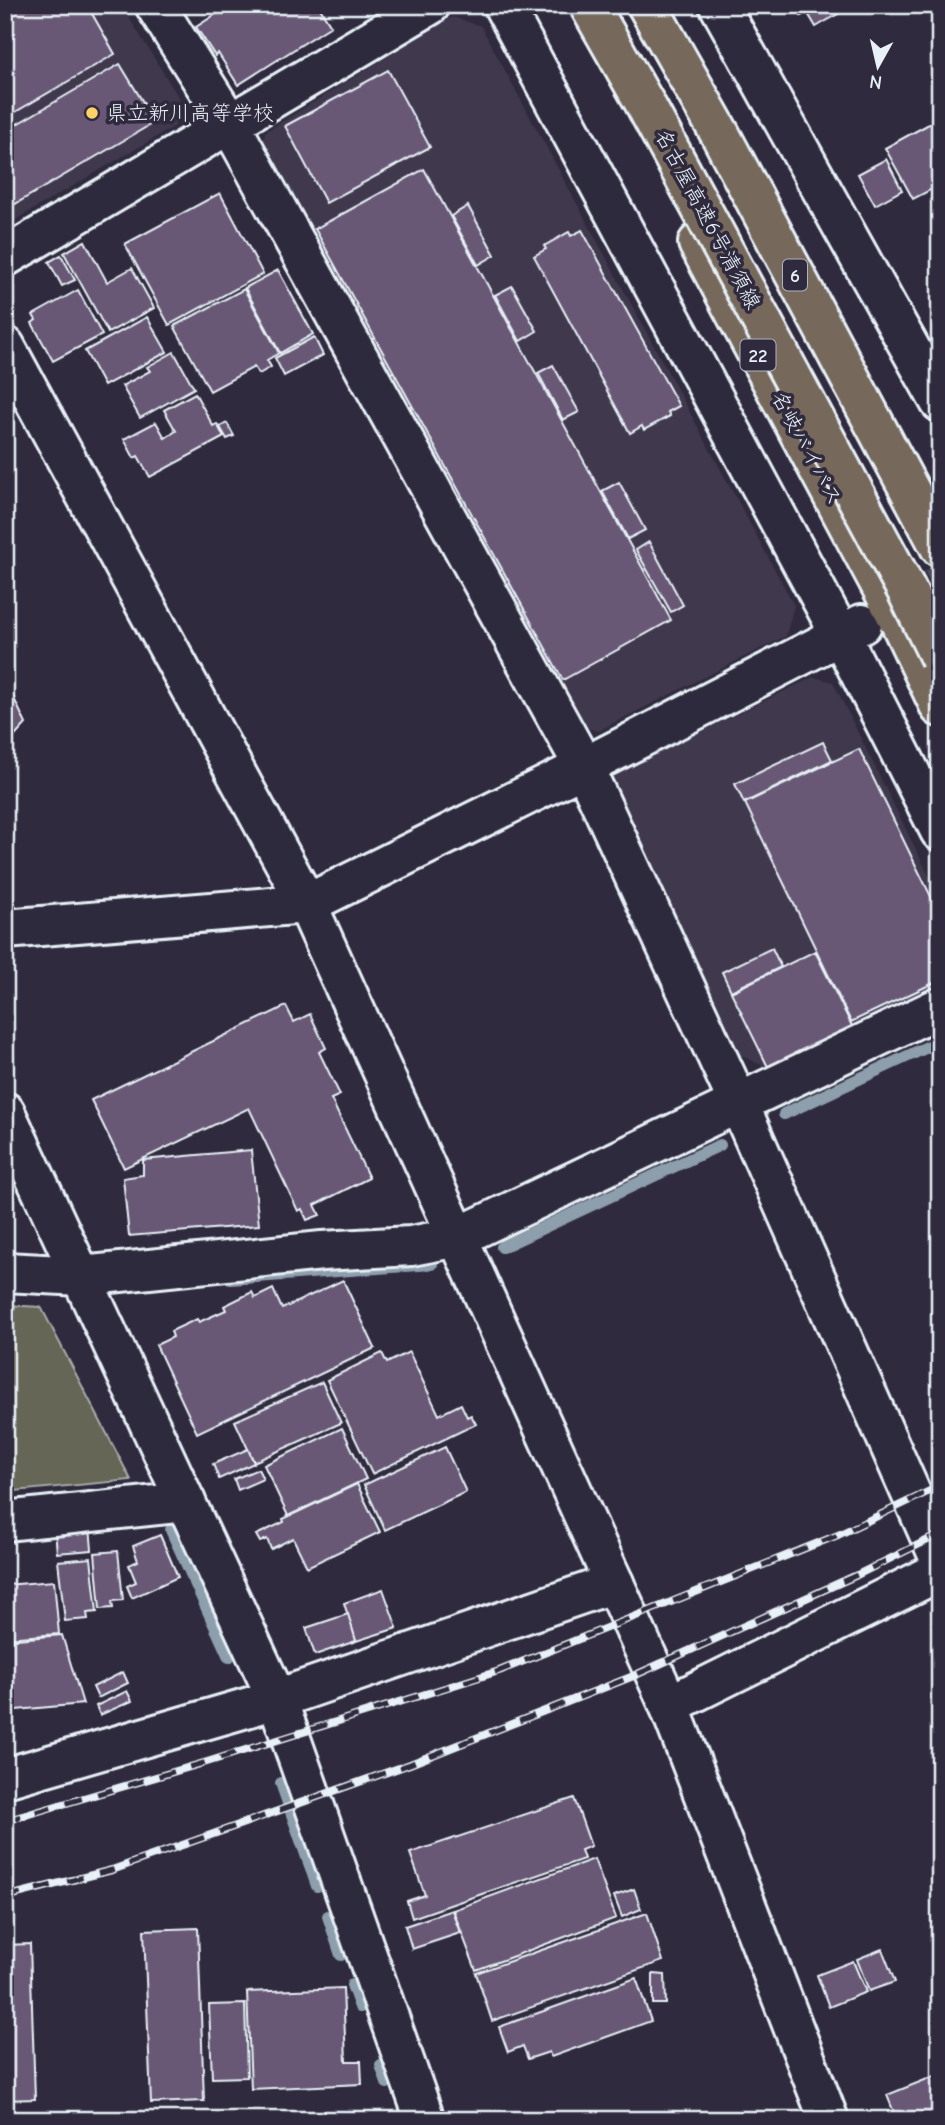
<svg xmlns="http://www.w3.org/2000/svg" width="945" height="2125" viewBox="0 0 945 2125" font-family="'Comic Neue','Klee One',sans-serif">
  <rect width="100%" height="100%" fill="#2f2a3d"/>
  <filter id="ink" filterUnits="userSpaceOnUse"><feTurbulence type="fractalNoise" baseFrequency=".0143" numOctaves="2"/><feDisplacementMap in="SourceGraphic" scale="14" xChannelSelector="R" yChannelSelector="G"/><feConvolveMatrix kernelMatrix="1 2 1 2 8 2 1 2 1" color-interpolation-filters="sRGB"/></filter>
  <g filter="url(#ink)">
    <g fill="#40384e">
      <polygon points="5,5 121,5 181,101 175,126 5,226"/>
      <polygon points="452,17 481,26 794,605 786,636 598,731 578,725 262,151 265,132"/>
      <polygon points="813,677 833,682 940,898 940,995 778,1073 738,1054 608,792 617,773"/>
    </g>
    <polygon fill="#656657" stroke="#a6aca8" stroke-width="2" points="5,1305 41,1307 131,1480 5,1492"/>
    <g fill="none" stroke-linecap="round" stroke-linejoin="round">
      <g stroke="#8d9ead" stroke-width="12">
        <polyline points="784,1114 940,1041"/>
        <polyline points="502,1247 720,1145"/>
        <polyline points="230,1279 432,1264"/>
        <polyline points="171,1530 229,1657"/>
        <polyline points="281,1783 317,1886"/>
        <polyline points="328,1916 341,1955"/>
        <polyline points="352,1985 360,2007"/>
        <polyline points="381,2065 387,2083"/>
      </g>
    </g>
    <g fill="#685974" stroke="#e8f1f8" stroke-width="2">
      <polygon points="5,5 87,5 115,54 5,118"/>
      <polygon points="230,5 318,5 331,26 238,85 218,53 215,56 196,27"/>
      <polygon points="794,5 853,5 816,27 807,12 801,16"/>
      <polygon points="120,64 155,122 5,210 5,131"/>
      <polygon points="388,70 430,147 326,203 285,126"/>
      <polygon points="940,118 940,185 913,199 885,148"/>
      <polygon points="886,159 902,190 875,205 858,174"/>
      <polygon points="424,169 671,620 563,680 315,229"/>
      <polygon points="220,193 263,274 169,325 125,244"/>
      <polygon points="468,206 495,255 478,265 451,216"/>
      <polygon points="582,230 679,406 668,412 670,416 644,430 642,426 630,433 534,256 546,249 544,246 569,232 571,236"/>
      <polygon points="85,241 107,282 132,268 154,308 108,333 64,253"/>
      <polygon points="61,255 75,280 62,286 49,262"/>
      <polygon points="278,270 313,334 280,353 245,288"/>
      <polygon points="512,286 537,331 520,341 495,295"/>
      <polygon points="244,289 279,353 267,360 271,367 259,374 254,367 210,391 174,326"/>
      <polygon points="78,290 102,335 53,361 32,323 36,320 33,315"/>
      <polygon points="147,317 167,352 104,386 85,351"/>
      <polygon points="314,337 323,355 284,376 275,358"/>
      <polygon points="174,352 194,388 140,418 122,386 150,371 147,367"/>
      <polygon points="553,365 579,412 563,420 538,373"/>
      <polygon points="195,393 213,426 217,424 224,437 150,477 138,456 134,458 124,439 156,422 165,438 176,431 164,410"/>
      <polygon points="227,423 234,436 227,439 220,427"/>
      <polygon points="619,482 645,530 628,539 602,491"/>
      <polygon points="649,542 683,605 671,612 636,550"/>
      <polygon points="10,690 26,724 5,747 5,692"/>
      <polygon points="823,742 832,760 744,803 735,784"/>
      <polygon points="859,749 940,915 940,980 851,1022 745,803"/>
      <polygon points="772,948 781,967 731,991 722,972"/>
      <polygon points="815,951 853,1028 769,1069 731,992"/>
      <polygon points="286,1006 294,1022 310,1014 326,1048 319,1052 340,1095 331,1099 369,1178 315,1205 320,1215 307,1220 302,1209 298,1211 249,1108 124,1168 91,1100"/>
      <polygon points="251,1150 259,1225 129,1236 123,1178 143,1175 143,1160"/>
      <polygon points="343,1280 375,1348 197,1433 156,1345 173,1337 171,1331 197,1319 199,1322 226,1310 224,1306 252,1292 255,1298 273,1289 282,1309"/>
      <polygon points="409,1352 439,1415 461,1404 467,1417 471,1415 476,1424 372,1474 327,1380 382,1353 387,1363"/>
      <polygon points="322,1382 341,1423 254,1462 235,1421"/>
      <polygon points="342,1428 366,1479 288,1516 264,1465"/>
      <polygon points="445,1447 466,1492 385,1530 364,1485"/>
      <polygon points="248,1449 254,1463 219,1479 213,1464"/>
      <polygon points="258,1469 263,1479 238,1490 234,1479"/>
      <polygon points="357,1484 380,1532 307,1567 293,1538 271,1549 267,1539 260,1542 256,1535 284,1522 283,1519"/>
      <polygon points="90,1526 92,1550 57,1553 55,1530"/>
      <polygon points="160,1535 178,1577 132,1598 127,1586 136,1582 129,1565 138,1561 133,1546"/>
      <polygon points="118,1551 123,1600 112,1601 113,1608 100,1609 95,1553"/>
      <polygon points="91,1558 97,1612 87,1613 88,1619 65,1621 58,1561"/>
      <polygon points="54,1581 59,1634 5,1638 5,1585"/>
      <polygon points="383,1589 397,1628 356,1641 344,1603"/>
      <polygon points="348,1614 356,1641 315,1655 306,1628"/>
      <polygon points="62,1635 83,1704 5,1711 5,1640"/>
      <polygon points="123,1672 128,1683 98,1698 93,1687"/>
      <polygon points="127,1691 132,1701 100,1715 96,1706"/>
      <polygon points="574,1798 591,1846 581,1850 584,1859 412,1918 407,1901 425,1895 410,1853"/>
      <polygon points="594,1859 616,1918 476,1970 453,1910"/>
      <polygon points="634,1889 641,1909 622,1917 614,1896"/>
      <polygon points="452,1910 460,1933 412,1949 405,1926"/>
      <polygon points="647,1913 663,1961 492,2021 476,1973"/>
      <polygon points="198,1928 204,2101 151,2103 144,1930"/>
      <polygon points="30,1944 35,2099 5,2100 5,1945"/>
      <polygon points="882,1949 895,1982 869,1991 857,1959"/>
      <polygon points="853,1961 866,1992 829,2007 817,1975"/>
      <polygon points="653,1974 665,1975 666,2004 653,2004"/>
      <polygon points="636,1978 651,2021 551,2057 549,2052 528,2059 523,2046 508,2052 499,2027"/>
      <polygon points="343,1988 346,2061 361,2061 362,2084 251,2089 247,1992"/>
      <polygon points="245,2004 247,2077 212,2078 209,2005"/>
      <polygon points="940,2074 940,2120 897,2120 887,2095"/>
    </g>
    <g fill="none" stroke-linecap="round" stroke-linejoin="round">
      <polyline stroke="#4b4859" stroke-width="38" stroke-dasharray="38 19" stroke-linecap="butt" points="882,614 940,585"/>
      <g stroke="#e8f1f8" stroke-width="44">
        <g id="minor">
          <polyline points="155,5 230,124 584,767 738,1102 940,1559"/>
          <polyline points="503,5 840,634 940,831"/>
          <polyline points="719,5 940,402"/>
          <polyline points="5,257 430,5"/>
          <polyline points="5,346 307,904 669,1705 829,2120"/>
          <polyline points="5,929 307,904 584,767 862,624"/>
          <polyline points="5,1112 277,1699 425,2120"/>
          <polyline points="5,1272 82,1276 322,1251 411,1246 458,1237 940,1007"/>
          <polyline points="5,1521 186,1502"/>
          <polyline points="669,1705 940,1571"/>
          <polyline points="5,1778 277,1699 614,1583"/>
        </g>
      </g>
      <g stroke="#e8f1f8" stroke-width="44">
        <g id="highway">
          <polyline points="647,5 720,134 940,547"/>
          <polyline points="698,243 897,616 940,707"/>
        </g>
      </g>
      <use href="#minor" stroke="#2f2a3d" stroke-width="38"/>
      <use href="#highway" stroke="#76695c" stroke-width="38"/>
      <g stroke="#e8f1f8" stroke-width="8">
        <g id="rail">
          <polyline points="5,1821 207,1762 499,1671 838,1535 940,1486"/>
          <polyline points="5,1897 112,1870 410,1764 631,1677 857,1575 940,1534"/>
        </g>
      </g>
      <use href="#rail" stroke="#2f2a3d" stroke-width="5" stroke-dasharray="16" stroke-linecap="butt"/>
      <g stroke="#e8f1f8" stroke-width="44" stroke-linecap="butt">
        <polyline id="highway-bridge" points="589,5 644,102 906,589 940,658"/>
      </g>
      <use href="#highway-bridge" stroke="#76695c" stroke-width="38"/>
    </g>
  </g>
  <circle fill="#ffd166" stroke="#2f2a3d" stroke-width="2.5" cx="92" cy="113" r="7"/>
  <g text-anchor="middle" stroke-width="7" stroke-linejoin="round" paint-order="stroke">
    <g fill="#2f2a3d" stroke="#b0b5c0" stroke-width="2">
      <rect x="783" y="259.5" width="24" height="31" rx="5"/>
      <rect x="740.5" y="339.5" width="35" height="31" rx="5"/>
    </g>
    <g font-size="19" font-weight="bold" fill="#e8f1f8">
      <text x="795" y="282">6</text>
      <text x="758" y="362">22</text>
    </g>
    <g font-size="21" fill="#e8f1f8" stroke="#2f2a3d" text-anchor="start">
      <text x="106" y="120">県立新川高等学校</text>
    </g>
    <g font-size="21" fill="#e8f1f8" stroke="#2f2a3d">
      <text transform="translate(708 219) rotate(62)" y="7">名古屋高速6号清須線</text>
      <text transform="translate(807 448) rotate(62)" y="7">名岐バイパス</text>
    </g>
  </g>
  <rect width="945" height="2125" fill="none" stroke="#2f2a3d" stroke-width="28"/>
  <rect x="14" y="14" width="917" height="2097" fill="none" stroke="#e8f1f8" stroke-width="2.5" filter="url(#ink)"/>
  <g transform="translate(878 66) rotate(188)" stroke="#2f2a3d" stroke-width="5" paint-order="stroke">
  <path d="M0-5L12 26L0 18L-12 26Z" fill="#e8f1f8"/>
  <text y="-10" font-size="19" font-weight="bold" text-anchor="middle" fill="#e8f1f8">N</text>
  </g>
</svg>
